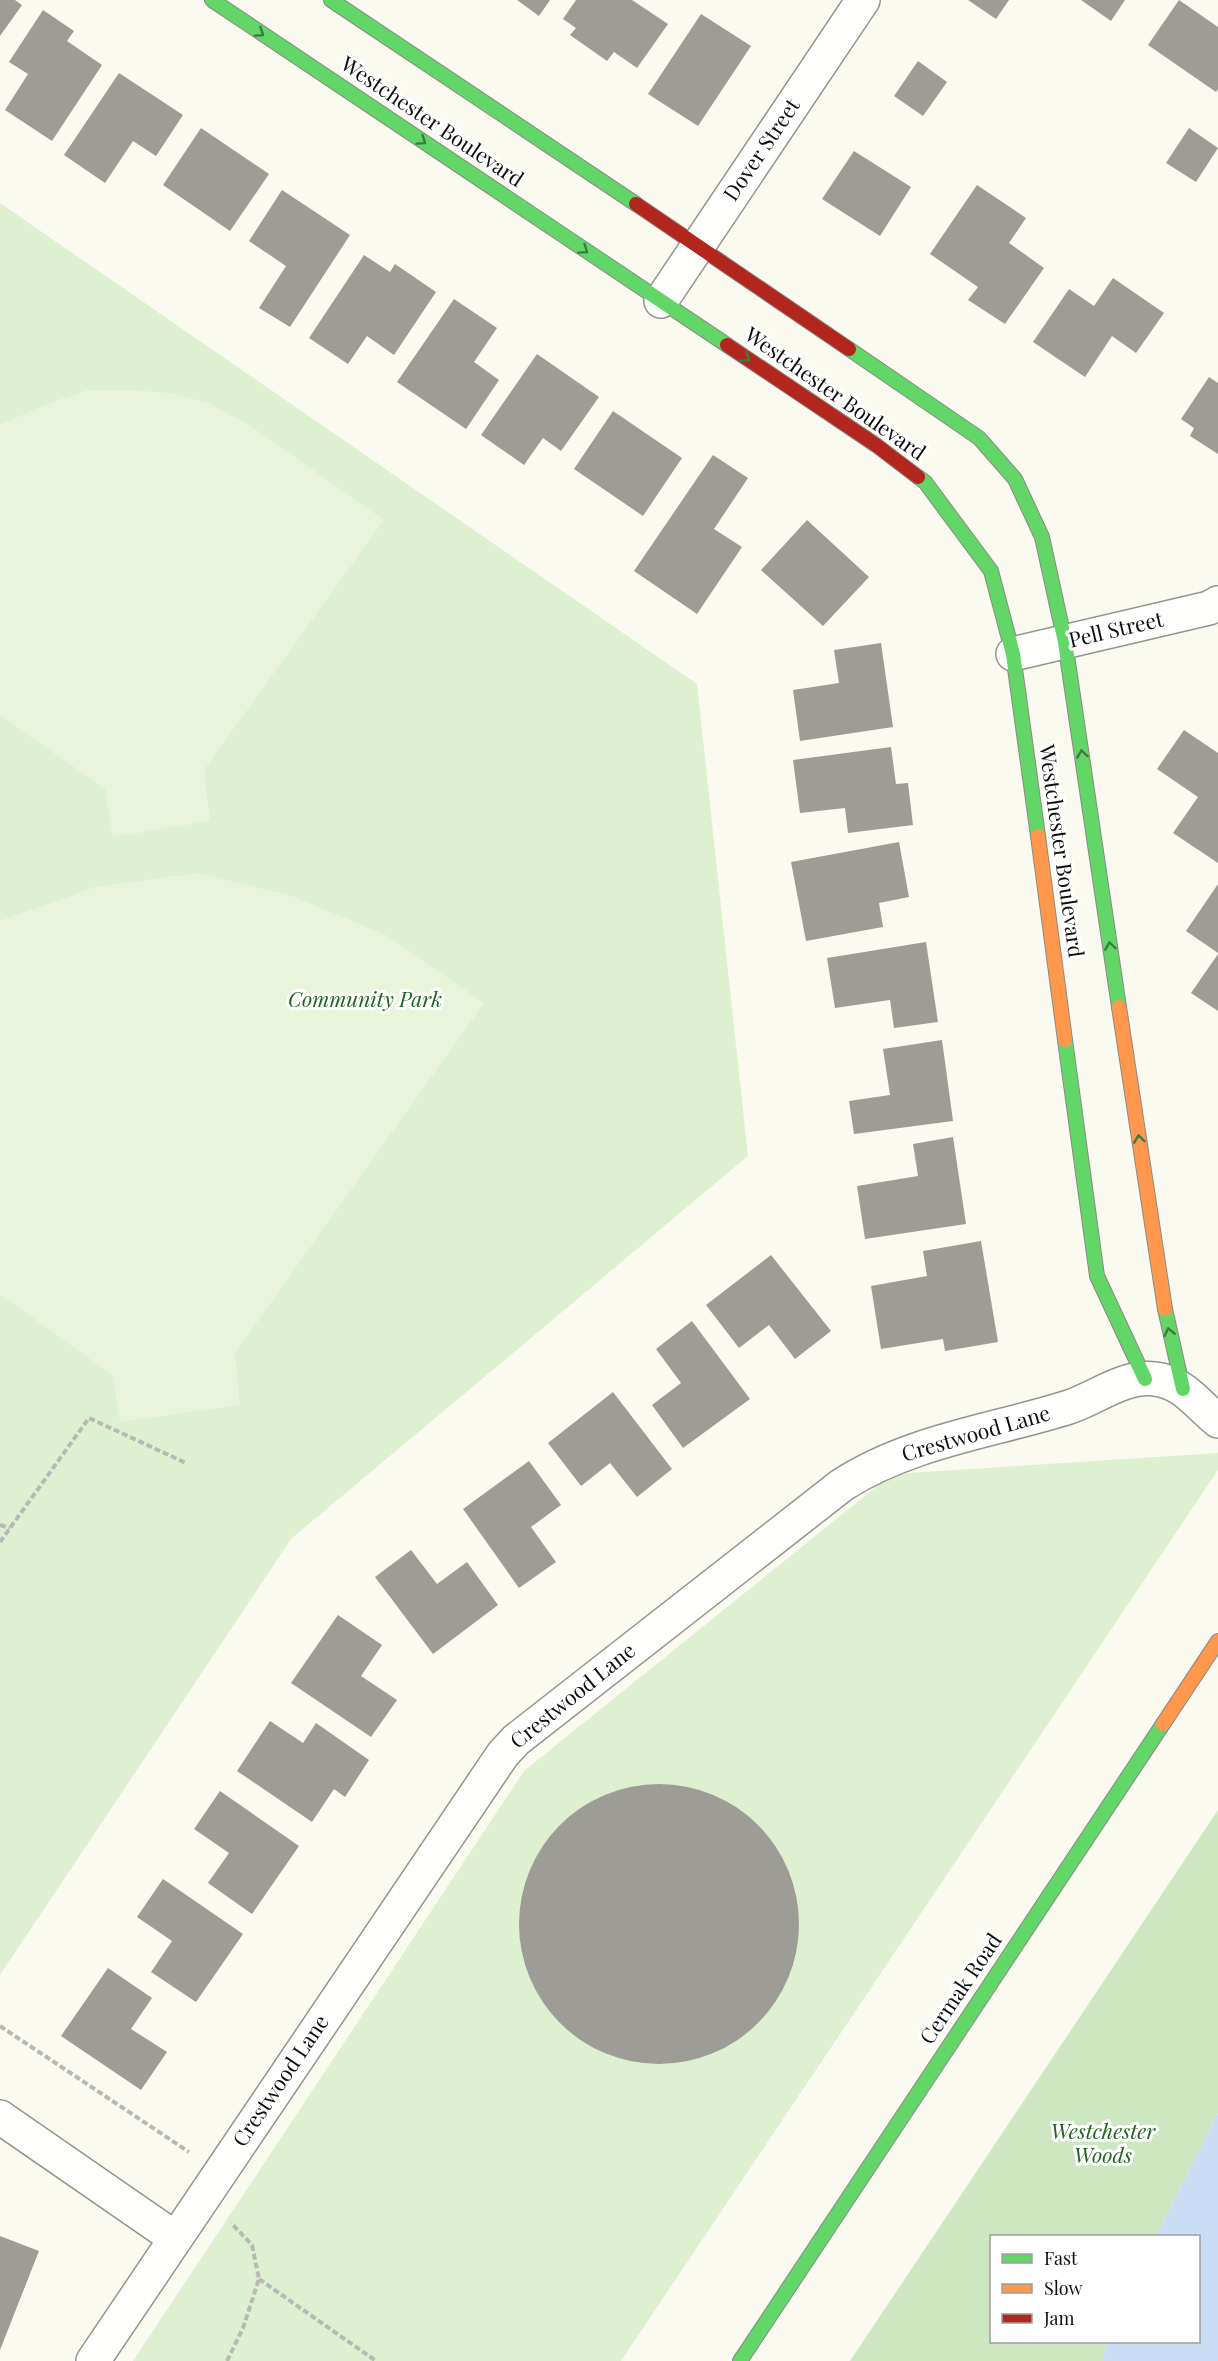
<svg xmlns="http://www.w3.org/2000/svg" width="1218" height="2361" viewBox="0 0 1218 2361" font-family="'Playfair Display',serif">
  <rect width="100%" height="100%" fill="#fbfaf1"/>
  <g fill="#dff0d1">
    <polygon points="0,203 697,684 748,1156 291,1539 0,1975"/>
    <polygon points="1218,1453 1218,1470 621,2361 133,2361 524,1771 892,1474"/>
  </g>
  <polygon fill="#cde7c0" points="1218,1810 1218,2113 1156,2236 992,2236 992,2342 1108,2342 1102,2361 850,2361"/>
  <g fill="#e9f4db">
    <polygon points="89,390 130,390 170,393 209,403 248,424 384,520 204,770 210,821 113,837 105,789 0,715 0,425 44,405"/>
    <polygon points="198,873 292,896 386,935 484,1003 235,1353 240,1405 120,1422 112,1375 0,1294 0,921 95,887"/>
  </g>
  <polygon fill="#c9ddf4" points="1218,2113 1218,2361 1102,2361 1108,2342 1198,2342 1198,2236 1156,2236"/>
  <g fill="#9e9c97">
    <polygon points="0,0 15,0 22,5 0,36"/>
    <polygon points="517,0 550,0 539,16"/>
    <polygon points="576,0 632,0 668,24 637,68 614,52 607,61 570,35 576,28 563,19"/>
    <polygon points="968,0 1009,0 996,19"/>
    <polygon points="1081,0 1125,0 1111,21"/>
    <polygon points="1179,0 1218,27 1218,89 1216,92 1148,45"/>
    <polygon points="43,10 74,31 67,41 102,65 52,141 5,110 28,74 9,62"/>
    <polygon points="701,14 751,46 698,126 648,94"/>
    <polygon points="918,61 947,82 923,116 894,96"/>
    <polygon points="119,73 183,115 156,156 133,141 105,183 64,155"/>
    <polygon points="201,128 269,174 230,231 163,185"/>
    <polygon points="1189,128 1218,148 1196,182 1166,163"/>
    <polygon points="854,151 911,187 880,236 822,199"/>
    <polygon points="977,185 1026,218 1009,243 1044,268 1005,324 968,300 978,287 930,254"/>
    <polygon points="282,190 350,235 290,327 259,308 286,266 249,241"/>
    <polygon points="364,255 390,272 395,264 436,292 394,355 367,336 348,364 309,338"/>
    <polygon points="1113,278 1164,313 1136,353 1112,336 1085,377 1033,342 1069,289 1094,306"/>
    <polygon points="454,299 497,328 474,362 499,380 466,429 397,382"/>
    <polygon points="537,354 599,397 561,451 543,438 524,465 481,435"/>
    <polygon points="1209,377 1218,383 1218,454 1190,436 1194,428 1181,419"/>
    <polygon points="613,411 682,458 643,516 574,469"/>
    <polygon points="713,455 748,478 714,529 742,547 697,614 634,571"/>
    <polygon points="807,520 869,577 823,626 761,570"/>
    <polygon points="881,643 893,727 800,741 793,690 839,683 834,650"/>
    <polygon points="1184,730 1218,753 1218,863 1173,833 1198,797 1157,769"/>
    <polygon points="891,747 896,784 908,783 913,825 848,833 845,808 800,813 793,760"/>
    <polygon points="899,842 909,897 879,903 883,927 806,941 791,862"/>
    <polygon points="1218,884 1218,953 1186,931"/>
    <polygon points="926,942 938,1022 894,1028 890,1000 835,1008 827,958"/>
    <polygon points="1218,954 1218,1011 1191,993"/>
    <polygon points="942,1040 953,1121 854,1134 849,1101 890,1095 883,1049"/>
    <polygon points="953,1137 966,1224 865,1239 857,1186 918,1176 913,1144"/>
    <polygon points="981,1241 998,1342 945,1351 943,1339 881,1349 871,1286 927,1276 923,1251"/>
    <polygon points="771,1255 831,1331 795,1359 769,1325 739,1348 706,1305"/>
    <polygon points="692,1321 750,1399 683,1448 652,1405 681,1383 656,1349"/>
    <polygon points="613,1392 672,1469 637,1497 610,1463 581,1486 548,1443"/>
    <polygon points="529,1461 561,1505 531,1527 556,1562 519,1588 463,1509"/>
    <polygon points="411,1550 437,1584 467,1562 498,1605 433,1654 375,1577"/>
    <polygon points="338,1615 382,1645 361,1676 397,1700 371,1737 291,1683"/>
    <polygon points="270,1721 303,1743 316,1723 369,1760 345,1797 334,1789 312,1822 237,1771"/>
    <circle cx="659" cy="1924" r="140"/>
    <polygon points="220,1791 299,1846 252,1914 208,1883 229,1853 194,1829"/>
    <polygon points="163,1879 243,1934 196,2002 151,1972 172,1941 137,1917"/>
    <polygon points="108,1968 152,1998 131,2029 167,2052 141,2090 61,2036"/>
    <polygon points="0,2236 39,2251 0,2350"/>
  </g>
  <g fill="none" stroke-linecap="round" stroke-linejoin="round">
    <g stroke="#949490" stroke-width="36">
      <g id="street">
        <polyline points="661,301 863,0"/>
        <polyline points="1013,654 1209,608 1218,603"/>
        <polyline points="0,2117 175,2238"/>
        <path d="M 93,2361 L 503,1754 L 516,1740 L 842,1485 C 910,1441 993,1431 1069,1407 C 1096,1398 1125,1375 1155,1379 C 1183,1382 1197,1404 1218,1421"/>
      </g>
    </g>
    <g stroke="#8b8a86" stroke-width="16">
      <g id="fast">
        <polyline points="212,0 727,345"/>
        <polyline points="331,0 636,204"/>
        <polyline points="849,349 979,438 1015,479 1042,537 1065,642 1119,1007"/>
        <polyline points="918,477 925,482 991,571 1013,654 1038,836"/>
        <polyline points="1065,1040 1097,1276 1145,1379"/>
        <polyline points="1165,1309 1183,1389"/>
        <polyline points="740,2361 1163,1724"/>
      </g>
    </g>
    <g stroke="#8b8a86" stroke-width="16">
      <g id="slow">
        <polyline points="1038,836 1065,1040"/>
        <polyline points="1119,1007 1165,1309"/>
        <polyline points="1163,1724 1218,1641"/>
      </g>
    </g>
    <g stroke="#8b8a86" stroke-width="16">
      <g id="jam">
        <polyline points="636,204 849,349"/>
        <polyline points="727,345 876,445 918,477"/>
      </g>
    </g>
    <g stroke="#b8b8b6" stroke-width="4" stroke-dasharray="6 3" stroke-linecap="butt">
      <polyline points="0,1525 10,1528"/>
      <polyline points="0,1542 89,1418 186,1463"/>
      <polyline points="0,2026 189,2152"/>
      <polyline points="259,2279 376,2361"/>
      <polyline points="227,2361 243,2328 259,2279 252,2245 231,2223"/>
    </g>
    <use href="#street" stroke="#fefefd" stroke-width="33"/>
    <use href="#fast" stroke="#63d668" stroke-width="14"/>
    <use href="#slow" stroke="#ff974d" stroke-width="14"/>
    <use href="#jam" stroke="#b3261e" stroke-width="14"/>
  </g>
  <defs><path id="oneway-chevron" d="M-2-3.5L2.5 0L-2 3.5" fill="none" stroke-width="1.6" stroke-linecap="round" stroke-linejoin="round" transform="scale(1.5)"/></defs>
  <g stroke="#3c7c3f">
    <use href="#oneway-chevron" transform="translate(260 33) rotate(34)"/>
    <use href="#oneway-chevron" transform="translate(422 141) rotate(34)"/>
    <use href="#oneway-chevron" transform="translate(584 250) rotate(34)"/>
    <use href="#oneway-chevron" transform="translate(746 358) rotate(34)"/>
    <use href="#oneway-chevron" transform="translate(1082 754) rotate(-98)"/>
    <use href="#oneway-chevron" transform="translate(1110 946) rotate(-98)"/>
    <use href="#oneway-chevron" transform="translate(1139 1139) rotate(-98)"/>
    <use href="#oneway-chevron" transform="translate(1169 1332) rotate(-103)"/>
  </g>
  <g text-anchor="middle" stroke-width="6" stroke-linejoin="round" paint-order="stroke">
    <g font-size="21" fill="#0d0d0d" stroke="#fff">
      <text transform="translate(432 122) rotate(34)" y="7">Westchester Boulevard</text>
      <text transform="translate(762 150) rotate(-56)" y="7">Dover Street</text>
      <text transform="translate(835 394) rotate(35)" y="7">Westchester Boulevard</text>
      <text transform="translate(1116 630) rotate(-13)" y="7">Pell Street</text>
      <text transform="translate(1061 851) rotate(82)" y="7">Westchester Boulevard</text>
      <text transform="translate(976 1434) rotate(-16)" y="7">Crestwood Lane</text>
      <text transform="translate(573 1696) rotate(-39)" y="7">Crestwood Lane</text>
      <text transform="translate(961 1989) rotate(-56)" y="7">Cermak Road</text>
      <text transform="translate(281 2081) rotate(-56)" y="7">Crestwood Lane</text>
    </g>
    <g font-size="21" font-style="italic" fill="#20631f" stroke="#fff">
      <text x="365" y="1007">Community Park</text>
      <text x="1103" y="2139">Westchester<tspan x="1103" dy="24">Woods</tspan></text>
    </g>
  </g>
  <rect x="990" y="2235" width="210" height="108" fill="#ffffff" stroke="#9e9e9e" stroke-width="1.5"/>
  <rect x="1002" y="2254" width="30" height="9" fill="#63d668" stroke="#9e9e9e" stroke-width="1.5"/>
  <text x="1044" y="2265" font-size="18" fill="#0d0d0d">Fast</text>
  <rect x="1002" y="2284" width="30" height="9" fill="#ff974d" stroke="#9e9e9e" stroke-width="1.5"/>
  <text x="1044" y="2295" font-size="18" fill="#0d0d0d">Slow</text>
  <rect x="1002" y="2314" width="30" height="9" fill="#b3261e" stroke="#9e9e9e" stroke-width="1.5"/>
  <text x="1044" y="2325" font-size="18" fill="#0d0d0d">Jam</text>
</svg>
